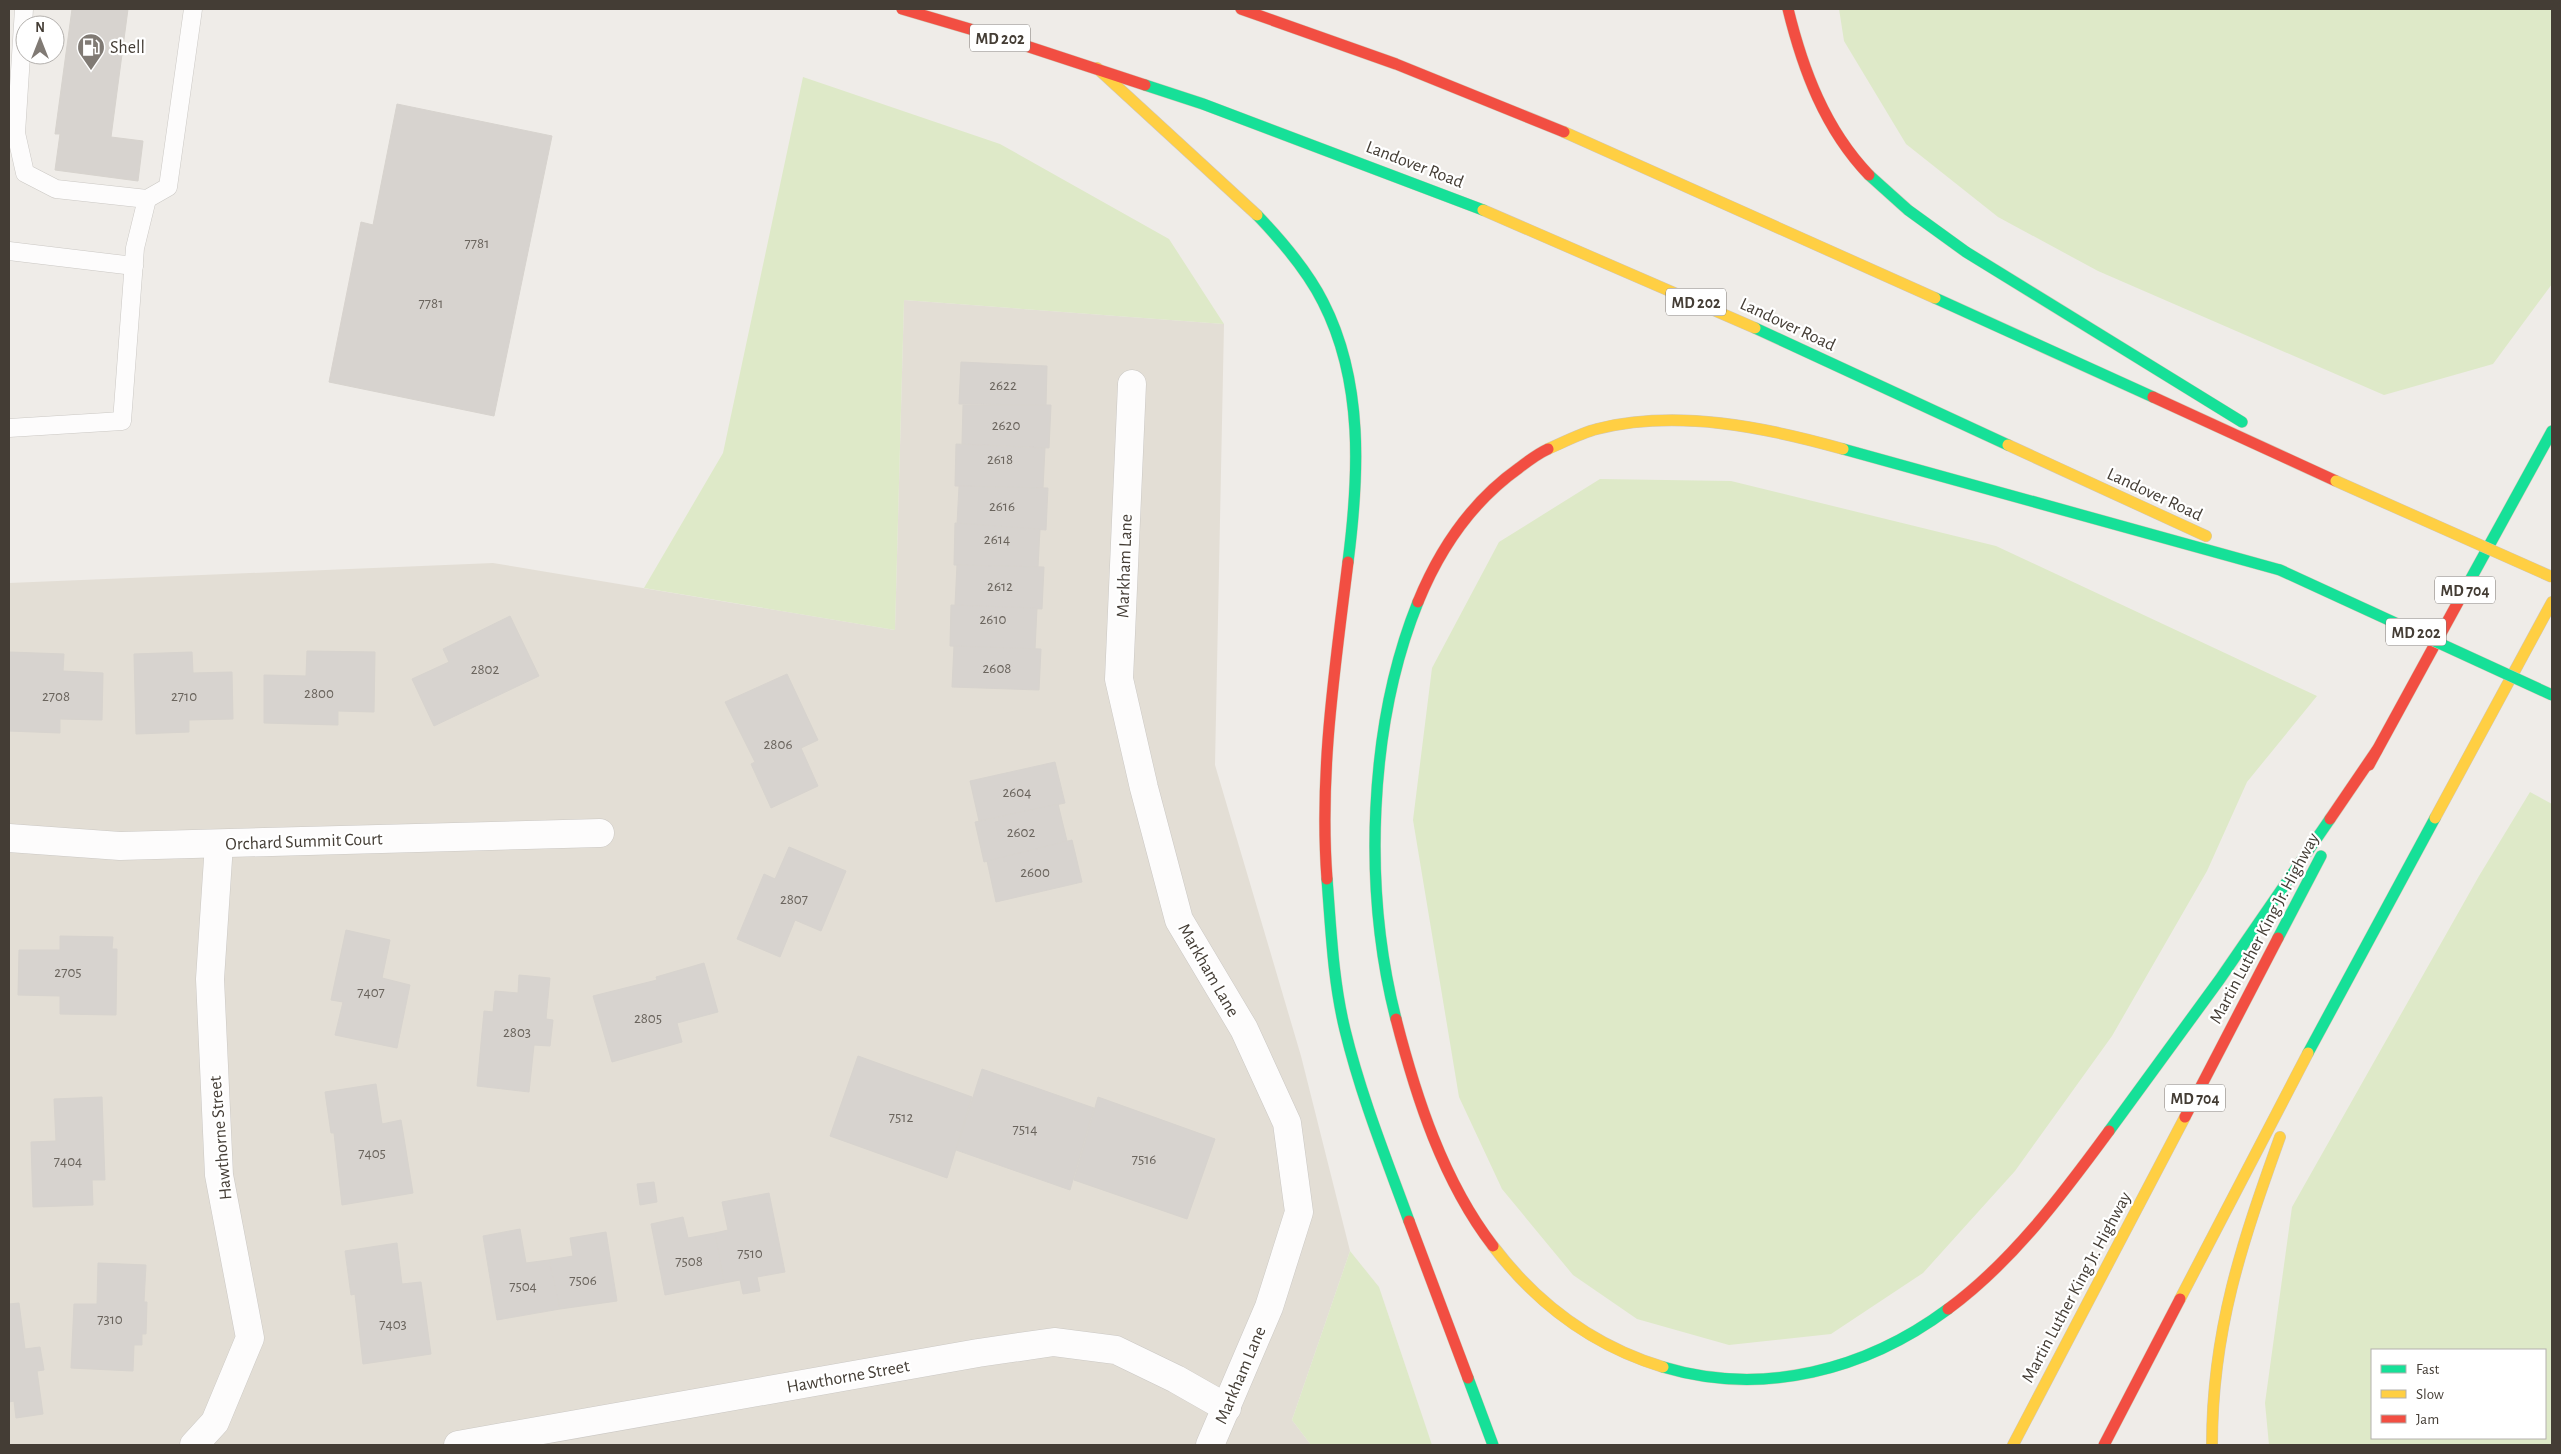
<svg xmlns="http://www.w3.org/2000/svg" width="2561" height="1454" viewBox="0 0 2561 1454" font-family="'Alegreya Sans',sans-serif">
  <rect width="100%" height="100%" fill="#efece8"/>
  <polygon fill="#e3ded5" points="904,300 1224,324 1215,765 1301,1056 1350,1251 1292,1420 1311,1445 9,1445 9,583 493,563 895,630"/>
  <g fill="#dee9c8" fill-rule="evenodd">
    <polygon points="1839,9 2552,9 2552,284 2493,364 2384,395 2098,271 1998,217 1906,144 1844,41"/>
    <polygon points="803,77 1000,144 1169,239 1224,324 904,300 895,630 644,588 723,453"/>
    <polygon points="1600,479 1731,481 1996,546 2317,696 2247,782 2207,871 2112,1036 2015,1171 1923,1273 1831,1334 1729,1345 1637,1319 1573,1275 1502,1189 1459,1097 1413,820 1432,668 1499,542"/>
    <path d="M 2530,792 L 2552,804 L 2552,1445 L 2269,1445 L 2265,1403 L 2292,1207 L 2479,876 ZM 2545,1350 L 2545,1438 L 2372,1438 L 2372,1350 Z"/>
    <polygon points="1350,1251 1379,1287 1432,1445 1311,1445 1292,1420"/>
  </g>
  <g fill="#d7d3cf" stroke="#d7d3ce">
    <polygon points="72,9 128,9 111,137 143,141 138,181 55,170 60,134 55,134"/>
    <polygon points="397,104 552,136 494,416 329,382 361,222 373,225"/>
    <polygon points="961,362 1047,366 1046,405 959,404"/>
    <polygon points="963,405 1051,405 1049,448 962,444"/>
    <polygon points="956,444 1045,448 1043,488 955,486"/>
    <polygon points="959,486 1048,488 1046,530 957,524"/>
    <polygon points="955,523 1040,529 1038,567 954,565"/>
    <polygon points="957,565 1044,567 1042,609 955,605"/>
    <polygon points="951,605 1037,608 1035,649 950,646"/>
    <polygon points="510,616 539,676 434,726 412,679 449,662 443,649"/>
    <polygon points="954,646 1041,649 1039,690 952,687"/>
    <polygon points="307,651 375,652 374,712 338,711 338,725 264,723 264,675 306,676"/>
    <polygon points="9,652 64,654 63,671 103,673 102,720 60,719 60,733 9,731"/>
    <polygon points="192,652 193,673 232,672 233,719 189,720 189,732 136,734 134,654"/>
    <polygon points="787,674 818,740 801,748 818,786 771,808 751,764 755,762 725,702"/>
    <polygon points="1055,762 1065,803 979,821 970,781"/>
    <polygon points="1058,804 1067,841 984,862 975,822"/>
    <polygon points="1072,840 1082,882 996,902 987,861"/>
    <polygon points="789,847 846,871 821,931 795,920 780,957 737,939 764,874 775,879"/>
    <polygon points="346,930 390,940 382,978 410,985 397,1048 335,1035 343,1002 331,1000"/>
    <polygon points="60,936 113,937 112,949 117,949 116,1015 60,1014 60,996 18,995 19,950 60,950"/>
    <polygon points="704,963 718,1012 677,1023 682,1042 612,1062 593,996 657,980 656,977"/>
    <polygon points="519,975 550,978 546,1019 553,1020 550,1046 534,1045 529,1092 477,1086 484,1011 493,1012 495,991 518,993"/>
    <polygon points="858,1056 972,1097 947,1178 830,1136"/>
    <polygon points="982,1069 1094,1108 1070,1190 956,1150"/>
    <polygon points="376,1084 382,1124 401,1120 413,1193 342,1205 334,1133 331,1133 325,1092"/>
    <polygon points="102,1097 105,1180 92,1180 93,1205 33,1207 31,1142 56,1141 54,1099"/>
    <polygon points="1098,1097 1215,1139 1187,1219 1074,1180"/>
    <polygon points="654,1182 657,1202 640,1205 637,1184"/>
    <polygon points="769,1193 785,1272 757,1277 760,1291 743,1294 740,1280 724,1283 715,1233 728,1230 722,1202"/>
    <polygon points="683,1217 688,1238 715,1233 724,1283 665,1295 651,1224"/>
    <polygon points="520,1229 526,1263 549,1260 560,1309 497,1320 483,1236"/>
    <polygon points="606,1232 617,1301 560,1309 549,1260 573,1256 570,1238"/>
    <polygon points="397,1243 402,1284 421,1282 431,1354 363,1364 355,1294 351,1295 345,1251"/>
    <polygon points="98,1263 146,1265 144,1302 147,1302 146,1334 142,1334 142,1345 134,1345 133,1371 71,1368 74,1304 97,1304"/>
    <polygon points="19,1303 25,1349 40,1347 44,1370 37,1371 43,1414 16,1418 14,1401 9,1402 9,1304"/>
  </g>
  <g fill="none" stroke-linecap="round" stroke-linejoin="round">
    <g stroke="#cbc8c4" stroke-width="19">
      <g id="lane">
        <polyline points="24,9 16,133 25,173 56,189 147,199 168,187 193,9"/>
        <polyline points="9,251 134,266"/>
        <polyline points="9,428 122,421 135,248 147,199"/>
      </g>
    </g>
    <g stroke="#cbc8c4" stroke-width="29">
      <g id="street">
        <polyline points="1132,384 1119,679 1144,788 1179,920 1244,1029 1287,1123 1299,1212 1269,1307 1210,1445"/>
        <polyline points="9,838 120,846 600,833"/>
        <polyline points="194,1445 215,1422 250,1338 219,1175 210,979 219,844"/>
        <polyline points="458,1445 978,1353 1054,1342 1116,1350 1176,1379 1227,1408"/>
      </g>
    </g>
    <g stroke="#d1c7b6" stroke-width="12">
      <g id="fast">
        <polyline points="1145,85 1203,104 1483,210"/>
        <polyline points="1869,175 1908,210 1966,252 2242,422"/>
        <path d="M 1257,215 C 1281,240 1307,270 1323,302 C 1364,382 1359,476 1348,562"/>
        <polyline points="1935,298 2153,397"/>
        <polyline points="1755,328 2008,445"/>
        <polyline points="1843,449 2280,570"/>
        <polyline points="2463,593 2552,431"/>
        <path d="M 1327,879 C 1331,930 1333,981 1345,1030 C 1361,1096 1386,1158 1409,1221"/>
        <polyline points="2278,938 2321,856"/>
        <path d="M 1396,1019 C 1363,890 1368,726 1418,602"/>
        <polyline points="2308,1053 2435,818"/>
        <polyline points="2109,1131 2220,979 2330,819"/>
        <path d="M 1663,1367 C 1763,1397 1866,1370 1948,1309"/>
        <polyline points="1468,1378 1493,1445"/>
      </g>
    </g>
    <g stroke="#d1c7b6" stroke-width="12">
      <g id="slow">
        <polyline points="1097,68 1257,215"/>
        <polyline points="1564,132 1935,298"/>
        <polyline points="1483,210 1755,328"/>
        <polyline points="2008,445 2206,536"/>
        <path d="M 1548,449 C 1564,442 1581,433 1597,429 C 1677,409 1765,427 1843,449"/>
        <polyline points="2435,818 2552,602"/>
        <path d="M 1493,1246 C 1537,1304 1594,1346 1663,1367"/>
        <polyline points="2180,1299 2308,1053"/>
        <polyline points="2013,1445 2185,1117"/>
        <path d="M 2212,1445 C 2212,1330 2242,1243 2280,1137"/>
      </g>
    </g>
    <g stroke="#d1c7b6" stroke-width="12">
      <g id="jam">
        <polyline points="902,9 1014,42 1145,85"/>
        <polyline points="1241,9 1396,64 1564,132"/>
        <path d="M 1788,9 C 1803,70 1825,129 1869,175"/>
        <polyline points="2153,397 2336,481"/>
        <path d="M 1418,602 C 1440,548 1471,502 1519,468 C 1528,461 1537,454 1548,449"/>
        <polyline points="2369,765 2463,593"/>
        <polyline points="2330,819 2377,750"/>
        <path d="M 1327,879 C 1319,772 1335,668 1348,562"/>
        <path d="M 1396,1019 C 1416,1097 1443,1181 1493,1246"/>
        <polyline points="2185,1117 2278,938"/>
        <polyline points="1409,1221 1468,1378"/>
        <path d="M 1948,1309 C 2012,1262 2062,1195 2109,1131"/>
        <polyline points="2104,1445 2180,1299"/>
      </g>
    </g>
    <use href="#lane" stroke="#fdfcfc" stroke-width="18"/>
    <use href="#street" stroke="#fdfcfc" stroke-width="28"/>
    <use href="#fast" stroke="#16e098" stroke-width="11"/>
    <use href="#slow" stroke="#ffcf43" stroke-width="11"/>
    <use href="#jam" stroke="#f24e42" stroke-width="11"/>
    <g stroke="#d1c7b6" stroke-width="12" stroke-linecap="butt">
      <polyline id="fast-bridge" points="2280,570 2552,695"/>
    </g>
    <g stroke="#d1c7b6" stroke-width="12" stroke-linecap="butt">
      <polyline id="slow-bridge" points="2336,481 2552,577"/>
    </g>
    <use href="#fast-bridge" stroke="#16e098" stroke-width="11"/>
    <use href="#slow-bridge" stroke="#ffcf43" stroke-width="11"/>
  </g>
  <defs>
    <g id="fuel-pin" transform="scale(1.4375)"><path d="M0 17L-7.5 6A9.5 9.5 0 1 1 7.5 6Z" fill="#807a74" stroke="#fff"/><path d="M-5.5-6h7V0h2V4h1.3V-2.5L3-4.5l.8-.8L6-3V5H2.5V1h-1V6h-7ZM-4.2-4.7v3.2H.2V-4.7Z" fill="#fff"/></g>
  </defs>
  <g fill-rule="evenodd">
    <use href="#fuel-pin" x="91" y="47"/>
  </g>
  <g text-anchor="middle" stroke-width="4.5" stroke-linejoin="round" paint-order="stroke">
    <g font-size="15" fill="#6a645d">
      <text x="477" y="248">7781</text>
      <text x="431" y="308">7781</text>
      <text x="1003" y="390">2622</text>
      <text x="1006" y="430">2620</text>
      <text x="1000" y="464">2618</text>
      <text x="1002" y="511">2616</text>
      <text x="997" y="544">2614</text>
      <text x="1000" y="591">2612</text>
      <text x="993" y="624">2610</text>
      <text x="997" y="673">2608</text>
      <text x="485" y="674">2802</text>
      <text x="319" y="698">2800</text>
      <text x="56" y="701">2708</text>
      <text x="184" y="701">2710</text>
      <text x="778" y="749">2806</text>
      <text x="1017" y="797">2604</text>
      <text x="1021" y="837">2602</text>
      <text x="1035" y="877">2600</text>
      <text x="794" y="904">2807</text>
      <text x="68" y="977">2705</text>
      <text x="371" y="997">7407</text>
      <text x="648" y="1023">2805</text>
      <text x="517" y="1037">2803</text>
      <text x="901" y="1122">7512</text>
      <text x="1025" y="1134">7514</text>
      <text x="372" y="1158">7405</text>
      <text x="1144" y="1164">7516</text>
      <text x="68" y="1166">7404</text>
      <text x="750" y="1258">7510</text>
      <text x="689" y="1266">7508</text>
      <text x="583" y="1285">7506</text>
      <text x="523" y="1291">7504</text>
      <text x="110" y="1324">7310</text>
      <text x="393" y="1329">7403</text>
    </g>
    <g fill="#fff" stroke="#7c7772" stroke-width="1">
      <rect x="970" y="24.5" width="60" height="27" rx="4"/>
      <rect x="1666" y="288.5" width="60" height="27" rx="4"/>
      <rect x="2435" y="576.5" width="60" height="27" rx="4"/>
      <rect x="2386" y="618.5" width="60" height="27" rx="4"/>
      <rect x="2165" y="1084.5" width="60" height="27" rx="4"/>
    </g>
    <g font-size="16" font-weight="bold" fill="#443d35">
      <text x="1000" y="44">MD 202</text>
      <text x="1696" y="308">MD 202</text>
      <text x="2465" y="596">MD 704</text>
      <text x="2416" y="638">MD 202</text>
      <text x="2195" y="1104">MD 704</text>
    </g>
    <g font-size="18" fill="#443d35" stroke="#fff" text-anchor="start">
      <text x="110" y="53">Shell</text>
    </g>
    <g font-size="18" fill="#443d35" stroke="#fff">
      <text transform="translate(1415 164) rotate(21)" y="6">Landover Road</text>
      <text transform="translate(1788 324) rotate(25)" y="6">Landover Road</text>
      <text transform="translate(2155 494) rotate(25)" y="6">Landover Road</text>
      <text transform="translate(1124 566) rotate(-88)" y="6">Markham Lane</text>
      <text transform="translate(304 841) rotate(-2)" y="6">Orchard Summit Court</text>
      <text transform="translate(2264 928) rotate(-62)" y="6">Martin Luther King Jr. Highway</text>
      <text transform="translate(1209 970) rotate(60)" y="6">Markham Lane</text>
      <text transform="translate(220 1138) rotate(-95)" y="6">Hawthorne Street</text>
      <text transform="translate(2076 1287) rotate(-62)" y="6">Martin Luther King Jr. Highway</text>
      <text transform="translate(1240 1375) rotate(-67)" y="6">Markham Lane</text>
      <text transform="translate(848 1376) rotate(-10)" y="6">Hawthorne Street</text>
    </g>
  </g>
  <rect width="2561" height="1454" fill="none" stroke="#443d35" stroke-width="20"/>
  <rect x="2371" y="1349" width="175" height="90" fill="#ffffff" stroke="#b4b1ae"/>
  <rect x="2381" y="1365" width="25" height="8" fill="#16e098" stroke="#b4b1ae"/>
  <text x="2416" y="1374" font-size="15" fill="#443d35">Fast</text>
  <rect x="2381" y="1390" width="25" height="8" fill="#ffcf43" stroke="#b4b1ae"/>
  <text x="2416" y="1399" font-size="15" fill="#443d35">Slow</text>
  <rect x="2381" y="1415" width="25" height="8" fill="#f24e42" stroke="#b4b1ae"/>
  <text x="2416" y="1424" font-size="15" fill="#443d35">Jam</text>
  <g transform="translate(40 40)"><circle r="24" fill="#ffffff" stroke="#b4b1ae"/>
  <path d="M0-4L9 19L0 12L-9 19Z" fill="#807a74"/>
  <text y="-8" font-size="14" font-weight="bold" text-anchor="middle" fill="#443d35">N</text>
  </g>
</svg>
